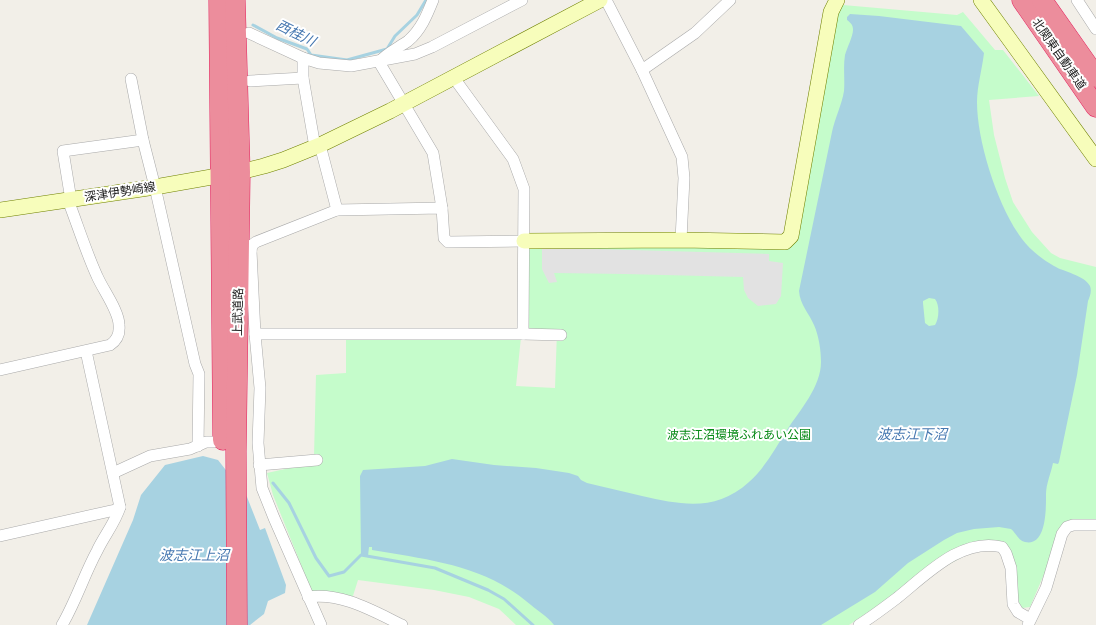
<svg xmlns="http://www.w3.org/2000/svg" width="1096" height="625" viewBox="0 0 1096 625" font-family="'DejaVu Sans','Noto Sans JP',sans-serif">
  <rect width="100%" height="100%" fill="#f2efe8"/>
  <polygon fill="#c5fccb" points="843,5 957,15 963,12 995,50 1003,50 1039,96 989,100 994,135 1005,178 1013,202 1032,232 1051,253 1060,258 1096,267 1096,521 1074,519 1066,523 1030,607 1022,608 1018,603 1016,567 992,541 896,593 849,625 516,625 499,609 469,597 434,590 358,580 352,599 312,592 273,495 267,473 303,465 314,456 316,375 346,373 346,336 521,337 516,386 555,388 557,331 530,332 527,328 527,247 561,243 791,247 836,11"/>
  <polygon fill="#e2e2e2" points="542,244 562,248 769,254 769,261 783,263 781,296 776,304 758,306 748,298 744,290 743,277 625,274 554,273 557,282 549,283 542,269"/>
  <g fill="#a7d2e1" fill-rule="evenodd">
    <path d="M 850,14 L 879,16 L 961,26 L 984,53 C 982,70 977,86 977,102 C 977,142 998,207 1022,239 C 1030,250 1042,259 1054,266 C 1064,272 1084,275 1090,286 C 1092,291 1090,296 1088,301 L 1077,375 L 1059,462 L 1058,464 L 1053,463 C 1051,473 1046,484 1046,494 C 1046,507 1047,547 1025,542 C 1018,540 1016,533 1011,529 L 999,527 L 974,529 L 957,533 L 944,540 L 908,563 L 875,592 L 821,625 L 554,625 C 547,616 539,612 531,605 C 485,565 430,560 372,550 L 372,547 L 369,547 L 368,556 L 361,555 L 360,476 L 363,470 L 425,466 L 452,459 L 494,465 L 536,468 L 569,473 L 578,476 L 581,480 L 587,483 C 605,487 624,492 642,496 C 682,505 716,512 749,482 C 765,468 776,447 787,430 C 800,410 821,387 821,362 C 821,351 819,336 814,325 C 809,313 800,305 799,291 L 832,132 C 835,118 842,104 844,91 C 845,79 843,67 845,55 C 847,48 853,36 853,30 C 853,25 851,23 847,20 L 847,17 ZM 929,298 L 935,299 C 940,305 939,319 935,325 L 929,326 L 925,323 L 923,303 L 923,301 Z"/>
    <polygon points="203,456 218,460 247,497 260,530 265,528 286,585 285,593 268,601 264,614 250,625 87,625 133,520 141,495 165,465"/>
  </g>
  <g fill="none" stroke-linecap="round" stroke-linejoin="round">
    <g stroke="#a7d2e1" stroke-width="3">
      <polyline points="253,25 277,38 307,49 311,55 347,60 387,49 395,36 417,15 426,0"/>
      <polyline points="273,483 289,503 316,558 329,576 344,572 361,555 435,568 488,590 504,599 533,625"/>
    </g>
    <g stroke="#a9a9a9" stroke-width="12">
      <g id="street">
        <path d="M 433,0 C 427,15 421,30 408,41 C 398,48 387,53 379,62 L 433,153 L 442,208"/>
        <polyline points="606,0 642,70 682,157 684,178 681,240"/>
        <polyline points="1077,0 1096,29"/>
        <polyline points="249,33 303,58 319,63 351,66 415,54 432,47 522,0"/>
        <polyline points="303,58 303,78 315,147"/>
        <polyline points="642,70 695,33 730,0"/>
        <polyline points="131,79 143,140 155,187 195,364 199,374 198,446"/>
        <polyline points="250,81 303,78"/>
        <polyline points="320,145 337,210"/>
        <polyline points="71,200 63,151 143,140"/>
        <polyline points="245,250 251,251 252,245 256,242 337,210 442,208 444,238 448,242 524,241"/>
        <polyline points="251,251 255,334 260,388 258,443 262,488 274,518 321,625"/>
        <polyline points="255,334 523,334 524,189 513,159 454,78"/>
        <polyline points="523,334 561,335"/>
        <path d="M 0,370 L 110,345 C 116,341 120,334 119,325 C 119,311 103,290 97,276 C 86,252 78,226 68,200"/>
        <polyline points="259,465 317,460"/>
        <polyline points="113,473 150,456 190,449 206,442 213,442"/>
        <polyline points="0,536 115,510 120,507 86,351"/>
        <path d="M 308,597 C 341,592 373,611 402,625"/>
        <path d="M 62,625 C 76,601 84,575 97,551 C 104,536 115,523 120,507"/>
        <path d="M 859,625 C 872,617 885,607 897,598 C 926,575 961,537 1002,547 L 1006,553 L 1011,568 L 1013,604 L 1018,612 L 1030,619"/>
        <polyline points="1028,625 1046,588 1062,534 1067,527 1073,525 1096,525"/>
      </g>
    </g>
    <g stroke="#6f8100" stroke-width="16">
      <g id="secondary">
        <polyline points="981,0 1096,159"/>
        <polyline points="0,210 155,187 240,172 264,166 283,160 320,145 390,111 600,0"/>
        <polyline points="524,241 681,240 785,242 791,236 831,12 837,0"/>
      </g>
    </g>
    <g stroke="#e4215e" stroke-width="21">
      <g id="highway">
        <polyline points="219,0 223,440"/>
        <polyline points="235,0 240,172 236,451 237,625"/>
        <polyline points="1022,0 1096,107"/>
        <polyline points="1042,0 1096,77"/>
      </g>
    </g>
    <use href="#street" stroke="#fff" stroke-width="11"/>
    <use href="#secondary" stroke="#f7fdbb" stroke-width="15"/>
    <use href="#highway" stroke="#ec8d9c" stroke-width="20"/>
  </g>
  <g text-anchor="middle" stroke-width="4" stroke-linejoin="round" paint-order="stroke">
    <g font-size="12" fill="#222" stroke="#fff">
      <text transform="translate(1059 54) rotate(55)" y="4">北関東自動車道</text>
      <text transform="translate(120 192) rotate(-9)" y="4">深津伊勢崎線</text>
      <text transform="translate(238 312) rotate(-89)" y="4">上武道路</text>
    </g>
    <g font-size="12" fill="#068915" stroke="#fff">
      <text x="739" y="439">波志江沼環境ふれあい公園</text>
    </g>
    <g font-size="14" font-style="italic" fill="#4577b0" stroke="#fff">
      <text transform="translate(296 33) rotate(26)" y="5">西桂川</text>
      <text x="912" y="439">波志江下沼</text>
      <text x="194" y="560">波志江上沼</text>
    </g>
  </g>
</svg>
